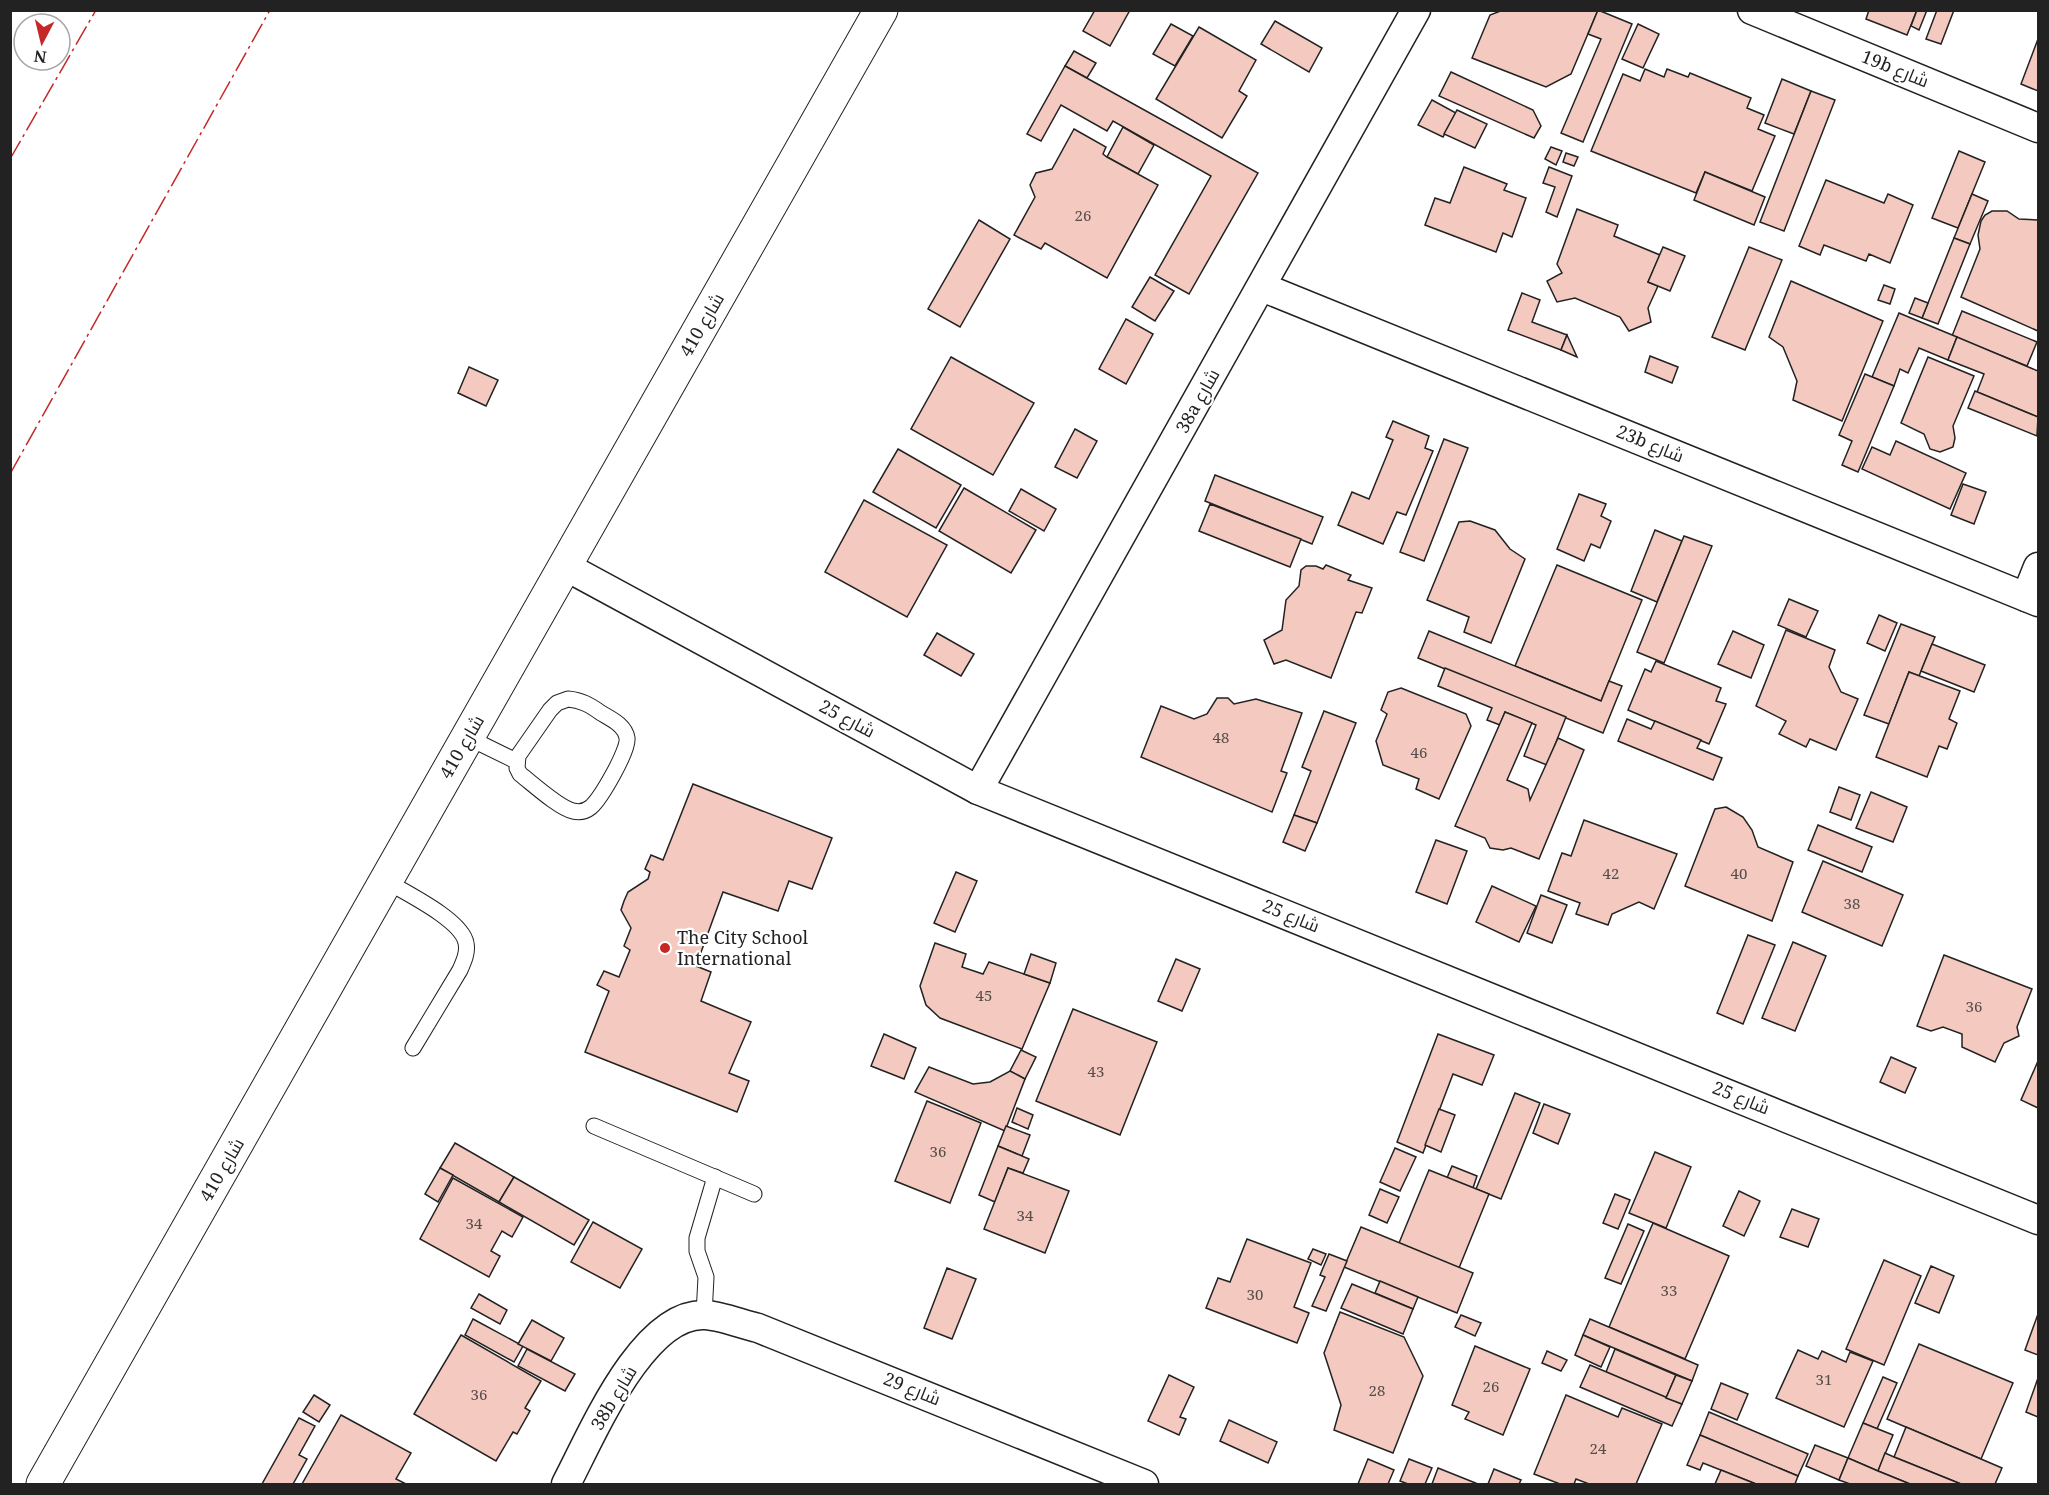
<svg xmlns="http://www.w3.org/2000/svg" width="2049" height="1495" viewBox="0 0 2049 1495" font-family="'Noto Serif',Cairo,serif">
  <rect width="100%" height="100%" fill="#fff"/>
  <g fill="#f3c9c0" stroke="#222" stroke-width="1.5">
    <polygon points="1095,10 1130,10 1110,46 1083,31"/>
    <polygon points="1503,10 1598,10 1571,74 1546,87 1472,58 1490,15"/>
    <polygon points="1598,10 1632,24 1583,142 1561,133 1601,39 1588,34"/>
    <polygon points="1869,10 1917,10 1907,35 1866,19"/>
    <polygon points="1917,10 1927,10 1919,30 1911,26"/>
    <polygon points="1937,10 1954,10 1941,44 1926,39"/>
    <polygon points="1275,21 1322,48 1309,72 1261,44"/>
    <polygon points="1171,24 1193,36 1175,66 1153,54"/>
    <polygon points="1638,24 1659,34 1643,68 1622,59"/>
    <polygon points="1199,27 1256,60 1239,91 1247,96 1222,138 1156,99"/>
    <polygon points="2038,39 2038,91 2021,84"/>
    <polygon points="1074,51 1096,63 1087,78 1065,66"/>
    <polygon points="1065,66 1258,173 1189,294 1155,275 1211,176 1113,121 1107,131 1061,105 1041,141 1027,134"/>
    <polygon points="1645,69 1664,77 1667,69 1688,77 1690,73 1751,98 1747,108 1764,115 1758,129 1775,136 1752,191 1705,172 1696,193 1591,151 1623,74 1640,81"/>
    <polygon points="1451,72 1533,110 1541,126 1534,138 1439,96"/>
    <polygon points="1782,79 1811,91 1794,134 1765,123"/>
    <polygon points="1811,91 1835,100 1784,231 1760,222"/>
    <polygon points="1432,100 1456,113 1443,137 1418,125"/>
    <polygon points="1457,110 1487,124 1475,148 1444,134"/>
    <polygon points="1123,127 1154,145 1138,174 1107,157"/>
    <polygon points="1074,129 1106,147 1103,154 1107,157 1158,185 1107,278 1045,243 1041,249 1014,235 1035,197 1030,185 1036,173 1052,169"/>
    <polygon points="1551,147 1562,151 1556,165 1545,159"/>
    <polygon points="1959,151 1985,162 1958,228 1932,218"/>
    <polygon points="1566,153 1578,157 1574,166 1563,162"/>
    <polygon points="1464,167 1507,184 1504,190 1526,198 1512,237 1503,233 1496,252 1425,225 1435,198 1450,203"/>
    <polygon points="1549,167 1572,176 1557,217 1546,212 1555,187 1543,183"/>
    <polygon points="1705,172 1765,197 1754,225 1694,200"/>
    <polygon points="1826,180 1884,203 1888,194 1913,205 1890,263 1869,254 1866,261 1824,245 1820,255 1799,246"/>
    <polygon points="1972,194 1988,201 1970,244 1954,238"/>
    <polygon points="1577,209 1618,225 1614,236 1660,255 1648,282 1658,286 1648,308 1651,322 1629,331 1620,317 1575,298 1557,302 1547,281 1562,273 1557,264"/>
    <polygon points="1992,211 2007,211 2019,219 2038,220 2038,331 1961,297 1980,249 1978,235 1981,221 1985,215"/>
    <polygon points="979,220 1010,239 960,327 928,309"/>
    <polygon points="1954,238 1970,244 1938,324 1922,318"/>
    <polygon points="1663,247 1685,256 1670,291 1648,282"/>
    <polygon points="1749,247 1782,260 1745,350 1712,337"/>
    <polygon points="1150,277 1174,291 1155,321 1132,307"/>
    <polygon points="1791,281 1883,321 1842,421 1793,400 1797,381 1783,347 1769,337"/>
    <polygon points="1884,285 1895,289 1890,304 1878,300"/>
    <polygon points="1522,293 1540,300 1532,322 1567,335 1561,350 1508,330"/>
    <polygon points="1915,298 1928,303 1922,318 1909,313"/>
    <polygon points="1962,311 2037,342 2027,366 1952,336"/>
    <polygon points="1899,313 1957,337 1948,360 1919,348 1908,373 1900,369 1894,386 1872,377"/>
    <polygon points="1126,319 1153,334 1126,384 1099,369"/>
    <polygon points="1567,335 1577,357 1561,350"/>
    <polygon points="1957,337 2038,371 2038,417 1977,392 1984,374 1948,360"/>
    <polygon points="1650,356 1678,367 1672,383 1645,372"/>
    <polygon points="951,357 1034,403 993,475 911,429"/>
    <polygon points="1928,357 1974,376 1953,426 1955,438 1953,447 1940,452 1930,449 1924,434 1901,423"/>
    <polygon points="469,367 498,380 486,406 458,393"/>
    <polygon points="1865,374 1894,386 1858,472 1842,465 1852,441 1839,435"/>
    <polygon points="1975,391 2038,417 2037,436 1968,408"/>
    <polygon points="1393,421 1429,436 1425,448 1433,451 1406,515 1397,512 1383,544 1338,525 1352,492 1369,499 1393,440 1386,437"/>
    <polygon points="1075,429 1097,441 1077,478 1055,467"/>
    <polygon points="1444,439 1468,448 1424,561 1400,552"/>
    <polygon points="1896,441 1966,473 1950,509 1862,469 1872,447 1890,455"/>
    <polygon points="898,449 961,485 936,528 873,492"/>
    <polygon points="1215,475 1323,517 1312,544 1205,501"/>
    <polygon points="1963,484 1986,492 1974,524 1951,515"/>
    <polygon points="964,488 1036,530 1011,573 939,531"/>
    <polygon points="1021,489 1056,509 1044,531 1009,511"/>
    <polygon points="1579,494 1606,504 1601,516 1611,521 1600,548 1591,544 1584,561 1557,549"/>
    <polygon points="864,500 947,545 907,617 825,572"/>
    <polygon points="1210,504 1301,539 1290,567 1199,531"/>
    <polygon points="1470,521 1495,530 1510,549 1525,559 1491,643 1464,632 1469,617 1427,600 1459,522"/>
    <polygon points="1655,530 1682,541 1657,602 1631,591"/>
    <polygon points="1684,536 1712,546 1664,663 1637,652"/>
    <polygon points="1326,565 1351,575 1348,580 1372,588 1362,613 1356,612 1331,678 1286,660 1274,664 1264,640 1282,630 1286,600 1299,586 1301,570 1306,566 1316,566 1323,569"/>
    <polygon points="1557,565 1642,600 1601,701 1515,666"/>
    <polygon points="1789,599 1818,611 1806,637 1778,625"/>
    <polygon points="1879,615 1897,623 1885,651 1867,643"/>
    <polygon points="1901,624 1935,637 1919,676 1909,672 1889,724 1864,715"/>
    <polygon points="1786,630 1835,650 1829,667 1841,692 1858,699 1836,750 1810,739 1806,747 1779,734 1786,721 1756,706"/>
    <polygon points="1429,631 1601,701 1609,681 1622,686 1603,733 1418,658"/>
    <polygon points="1733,631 1764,645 1751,678 1718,664"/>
    <polygon points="937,633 974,654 961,676 924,655"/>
    <polygon points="1932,644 1985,665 1974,692 1921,671"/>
    <polygon points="1656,661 1721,688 1716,701 1726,704 1709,744 1628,710 1645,669 1651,672"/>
    <polygon points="1445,668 1566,717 1547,765 1524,756 1536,725 1505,712 1500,725 1487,720 1492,708 1438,686"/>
    <polygon points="1909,672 1960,691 1949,719 1957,723 1947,749 1939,746 1927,777 1876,757"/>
    <polygon points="1401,688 1466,714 1471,726 1439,799 1416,789 1419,779 1383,765 1376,741 1387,714 1381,710 1388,692"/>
    <polygon points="1217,698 1228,698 1234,704 1256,699 1302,713 1281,771 1287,773 1272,812 1141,757 1161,706 1194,719 1207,714"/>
    <polygon points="1324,711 1356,723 1317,823 1294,815 1311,771 1302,767"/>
    <polygon points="1505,712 1532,723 1507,780 1528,789 1530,800 1558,738 1584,750 1539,859 1511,848 1503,850 1490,848 1485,838 1455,826"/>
    <polygon points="1627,719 1651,729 1655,721 1701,740 1697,748 1722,758 1713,780 1618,741"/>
    <polygon points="693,784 832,838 812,889 789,881 778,911 723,892 696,966 711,972 701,1001 751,1022 729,1073 749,1081 737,1112 585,1052 609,991 597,985 604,971 619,977 630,950 624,946 631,928 621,910 624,901 628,892 648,879 650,872 645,869 651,855 663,860"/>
    <polygon points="1839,787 1860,795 1851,820 1830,812"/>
    <polygon points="1871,792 1907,807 1893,842 1856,828"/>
    <polygon points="1726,807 1743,817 1752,830 1758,847 1793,862 1772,921 1685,886 1715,809"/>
    <polygon points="1294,815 1317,823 1305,851 1283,842"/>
    <polygon points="1584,820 1677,854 1654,909 1639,902 1612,914 1608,925 1576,914 1580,903 1548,891 1562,853 1571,856"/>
    <polygon points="1818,825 1872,847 1862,872 1808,850"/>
    <polygon points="1436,840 1467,851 1447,904 1416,892"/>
    <polygon points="1823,861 1903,895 1882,946 1802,912"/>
    <polygon points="956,872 977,881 955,932 934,923"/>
    <polygon points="1492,886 1536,906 1519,942 1476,922"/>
    <polygon points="1541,895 1567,905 1552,943 1527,933"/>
    <polygon points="1748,935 1775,945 1743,1024 1717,1013"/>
    <polygon points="1793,942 1826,956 1795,1031 1762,1018"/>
    <polygon points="935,943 966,954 962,967 983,974 989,962 1050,983 1022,1049 940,1018 926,1005 920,986"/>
    <polygon points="1031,954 1056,963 1050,983 1024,974"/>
    <polygon points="1944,955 2032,989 2017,1027 2019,1036 2004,1043 1995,1062 1962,1047 1962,1034 1943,1027 1931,1031 1917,1026"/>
    <polygon points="1176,959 1200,969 1182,1011 1158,1001"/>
    <polygon points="1073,1009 1157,1042 1120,1135 1036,1101"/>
    <polygon points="884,1034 916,1048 904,1079 871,1066"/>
    <polygon points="1438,1034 1494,1055 1482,1085 1453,1074 1423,1153 1397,1142"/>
    <polygon points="1021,1050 1036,1057 1025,1079 1010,1071"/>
    <polygon points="1891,1057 1916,1068 1905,1093 1880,1082"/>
    <polygon points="2038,1061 2038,1108 2021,1100"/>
    <polygon points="929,1067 973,1084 990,1082 1010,1071 1025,1079 1005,1131 915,1092"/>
    <polygon points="1515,1093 1540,1103 1501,1199 1476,1189"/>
    <polygon points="927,1101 981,1123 950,1203 895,1181"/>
    <polygon points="1544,1104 1570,1114 1558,1144 1533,1133"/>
    <polygon points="1017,1108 1033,1115 1028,1129 1012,1122"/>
    <polygon points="1439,1109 1455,1115 1441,1152 1425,1145"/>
    <polygon points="1006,1126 1030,1135 1022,1156 998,1146"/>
    <polygon points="455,1143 514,1177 499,1202 440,1168"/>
    <polygon points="998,1146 1029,1159 1023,1173 1008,1168 995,1202 979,1195"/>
    <polygon points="1395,1148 1416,1157 1400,1191 1380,1182"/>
    <polygon points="1655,1152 1691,1167 1666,1228 1629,1213"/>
    <polygon points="1452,1166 1477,1176 1473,1188 1447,1178"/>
    <polygon points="440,1168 453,1175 438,1202 425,1194"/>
    <polygon points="1008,1168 1069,1191 1045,1253 984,1229"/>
    <polygon points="1429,1170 1489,1194 1459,1268 1399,1243"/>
    <polygon points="514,1177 589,1220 574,1245 499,1202"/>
    <polygon points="453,1178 523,1217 512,1237 502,1231 491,1251 500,1256 489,1277 420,1239"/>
    <polygon points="1380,1189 1399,1197 1387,1223 1369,1215"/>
    <polygon points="1739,1191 1760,1201 1744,1236 1723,1226"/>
    <polygon points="1615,1194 1630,1200 1618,1229 1603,1223"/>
    <polygon points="1792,1209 1819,1219 1808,1247 1780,1237"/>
    <polygon points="593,1222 642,1249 620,1288 571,1262"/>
    <polygon points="1653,1223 1729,1256 1685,1359 1609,1327"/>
    <polygon points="1628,1224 1644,1231 1621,1284 1605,1278"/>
    <polygon points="1361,1227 1473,1273 1457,1313 1344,1267"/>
    <polygon points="1247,1239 1311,1263 1294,1307 1309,1313 1297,1343 1206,1308 1218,1278 1230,1282"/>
    <polygon points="1313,1249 1326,1254 1321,1265 1308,1259"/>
    <polygon points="1329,1254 1347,1261 1326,1311 1312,1306 1325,1277 1320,1275"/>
    <polygon points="1884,1260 1921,1276 1884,1365 1846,1349"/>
    <polygon points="1931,1266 1954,1276 1939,1313 1915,1303"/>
    <polygon points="947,1268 976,1279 952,1339 924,1328"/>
    <polygon points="1380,1281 1418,1297 1413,1309 1375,1293"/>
    <polygon points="1352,1284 1413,1309 1403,1334 1341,1308"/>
    <polygon points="479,1294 507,1310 500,1324 471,1308"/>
    <polygon points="1340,1312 1404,1337 1423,1376 1393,1453 1334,1430 1341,1405 1324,1353"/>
    <polygon points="2038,1314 2038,1355 2025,1350"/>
    <polygon points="1461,1315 1481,1323 1475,1336 1455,1327"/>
    <polygon points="473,1319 523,1346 514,1362 465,1335"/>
    <polygon points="1590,1319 1698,1365 1692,1381 1583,1335"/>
    <polygon points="532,1320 564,1338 551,1361 518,1344"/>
    <polygon points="461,1335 541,1381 525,1408 530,1411 517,1434 513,1432 496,1461 414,1414"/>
    <polygon points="1583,1335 1610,1347 1601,1367 1575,1355"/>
    <polygon points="1919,1344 2013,1383 1981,1459 1887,1419"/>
    <polygon points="1475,1346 1530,1369 1503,1435 1465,1419 1469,1412 1452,1405"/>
    <polygon points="527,1349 575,1374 565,1391 518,1366"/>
    <polygon points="1615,1349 1676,1375 1666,1398 1606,1372"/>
    <polygon points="1798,1350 1818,1359 1822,1351 1846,1362 1850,1352 1873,1361 1844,1427 1776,1398"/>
    <polygon points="1547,1351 1567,1360 1561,1371 1542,1363"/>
    <polygon points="1590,1365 1682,1404 1672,1426 1580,1387"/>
    <polygon points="1169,1375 1194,1387 1180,1417 1186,1419 1179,1435 1148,1421"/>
    <polygon points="1676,1375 1692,1381 1682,1404 1666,1398"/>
    <polygon points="1883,1377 1897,1383 1877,1429 1863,1423"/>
    <polygon points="2038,1378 2038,1417 2026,1412"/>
    <polygon points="1721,1383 1748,1394 1737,1420 1711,1409"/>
    <polygon points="314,1395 330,1405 319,1422 303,1412"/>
    <polygon points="1566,1395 1618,1417 1622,1408 1662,1424 1636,1484 1589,1484 1576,1479 1574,1484 1560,1484 1534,1474"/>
    <polygon points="1709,1412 1808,1454 1798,1476 1700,1435"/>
    <polygon points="341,1415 411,1453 396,1479 406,1484 302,1484"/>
    <polygon points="299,1418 315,1426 299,1455 307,1459 293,1484 262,1484"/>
    <polygon points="1229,1420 1277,1442 1268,1463 1220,1441"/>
    <polygon points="1863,1423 1893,1435 1878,1471 1848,1458"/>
    <polygon points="1906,1427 2002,1468 1995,1484 1961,1484 1894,1457"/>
    <polygon points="1700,1435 1798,1476 1795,1484 1756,1484 1703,1463 1700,1470 1687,1465"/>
    <polygon points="1815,1445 1848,1458 1839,1480 1806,1466"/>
    <polygon points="1885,1453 1894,1457 1961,1484 1910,1484 1878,1471"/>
    <polygon points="1848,1458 1878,1471 1910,1484 1850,1484 1839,1480"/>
    <polygon points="1368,1459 1394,1470 1388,1484 1358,1484"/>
    <polygon points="1409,1459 1432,1468 1425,1484 1408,1484 1400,1481"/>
    <polygon points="1438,1468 1478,1484 1432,1484"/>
    <polygon points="1494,1469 1521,1480 1519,1484 1488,1484"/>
    <polygon points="1721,1470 1756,1484 1715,1484"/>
  </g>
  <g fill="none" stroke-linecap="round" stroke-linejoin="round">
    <g stroke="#222" stroke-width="17">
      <g id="lane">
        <path d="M 568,699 C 581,700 590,705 601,713 C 611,719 625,725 627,738 C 629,750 601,798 591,807 C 586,811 580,813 573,811 C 559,808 533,784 520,774 L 517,768 L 518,756 L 550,710 L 557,703 Z"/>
        <polyline points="467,737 516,761"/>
        <path d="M 386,881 C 406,893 462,920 466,943 C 468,952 464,961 460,970 L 413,1048"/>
        <polyline points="594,1126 754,1194"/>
        <polyline points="704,1315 706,1277 697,1251 697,1238 715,1177"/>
      </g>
    </g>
    <g stroke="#222" stroke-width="31">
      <g id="street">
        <polyline points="1752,10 2038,128"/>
        <polyline points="1262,287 2038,602"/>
        <polyline points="565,566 978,790 2038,1220"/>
        <polyline points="2026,597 2038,567"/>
        <polyline points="978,790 1416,10"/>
        <path d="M 566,1484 C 591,1437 642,1312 705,1315 C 722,1316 741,1324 758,1328 L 1144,1484"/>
      </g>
    </g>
    <g stroke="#222" stroke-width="35">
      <polyline id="secondary" points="43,1484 881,10"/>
    </g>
    <use href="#lane" stroke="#fff" stroke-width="15"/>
    <use href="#street" stroke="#fff" stroke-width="28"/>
    <use href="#secondary" stroke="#fff" stroke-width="33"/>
    <g stroke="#c62828" stroke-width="1.5" stroke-dasharray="21 4.5 3 4.5" stroke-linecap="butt">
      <polyline points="10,159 96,10"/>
      <polyline points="10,474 270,10"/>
    </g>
  </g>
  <circle fill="#c62828" stroke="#fff" stroke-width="2" cx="665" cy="948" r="6"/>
  <g text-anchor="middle" stroke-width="4.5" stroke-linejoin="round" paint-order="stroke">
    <g font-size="15" fill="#564c4a">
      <text x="1083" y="221">26</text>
      <text x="1221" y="743">48</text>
      <text x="1419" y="758">46</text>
      <text x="1611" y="879">42</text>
      <text x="1739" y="879">40</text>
      <text x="1852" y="909">38</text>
      <text x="984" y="1001">45</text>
      <text x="1974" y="1012">36</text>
      <text x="1096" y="1077">43</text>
      <text x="938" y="1157">36</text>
      <text x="1025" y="1221">34</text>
      <text x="474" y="1229">34</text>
      <text x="1669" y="1296">33</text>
      <text x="1255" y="1300">30</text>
      <text x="1824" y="1385">31</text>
      <text x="1491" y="1392">26</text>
      <text x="1377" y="1396">28</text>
      <text x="479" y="1400">36</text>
      <text x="1598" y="1454">24</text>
    </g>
    <g font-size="18" fill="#222" stroke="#fff">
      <text transform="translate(1895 69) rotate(22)" y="6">19b شارع</text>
      <text transform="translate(702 325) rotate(-60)" y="6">شارع 410</text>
      <text transform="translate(1198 401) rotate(-61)" y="6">38a شارع</text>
      <text transform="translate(1650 444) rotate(22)" y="6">23b شارع</text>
      <text transform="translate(847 719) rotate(28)" y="6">شارع 25</text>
      <text transform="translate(462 747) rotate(-60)" y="6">شارع 410</text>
      <text transform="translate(1291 916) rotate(22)" y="6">شارع 25</text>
      <text transform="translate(1741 1098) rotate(22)" y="6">شارع 25</text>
      <text transform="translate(222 1170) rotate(-60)" y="6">شارع 410</text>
      <text transform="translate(912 1389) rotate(22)" y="6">شارع 29</text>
      <text transform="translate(614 1398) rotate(-59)" y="6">38b شارع</text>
    </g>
    <g font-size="18" fill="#222" stroke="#fff" text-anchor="start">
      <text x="677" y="944">The City School<tspan x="677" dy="21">International</tspan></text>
    </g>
  </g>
  <rect width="2049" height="1495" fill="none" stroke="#222222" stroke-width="24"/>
  <g transform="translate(42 42) rotate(187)"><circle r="28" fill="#ffffff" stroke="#a7a7a7" stroke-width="1.5"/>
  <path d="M0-4.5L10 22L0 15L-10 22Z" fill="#c62828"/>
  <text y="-9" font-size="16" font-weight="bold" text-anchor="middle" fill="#222222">N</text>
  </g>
</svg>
